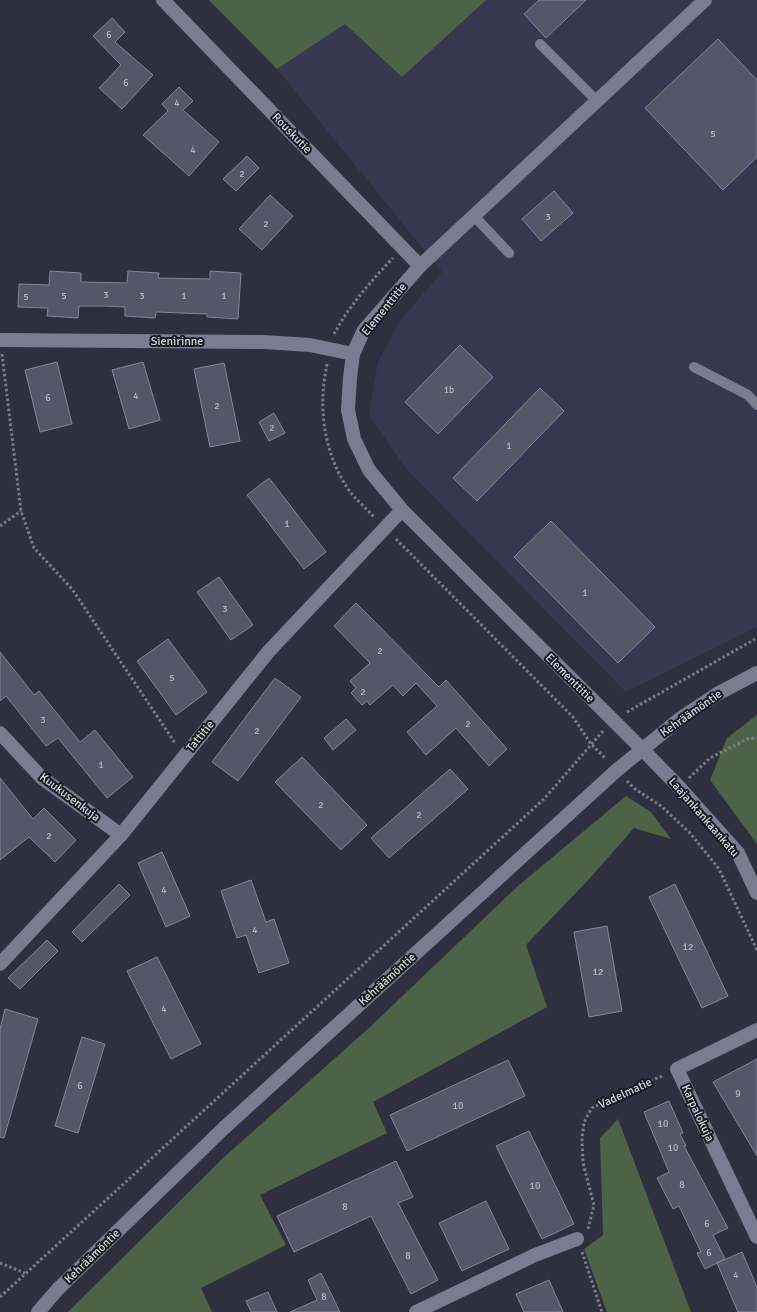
<svg xmlns="http://www.w3.org/2000/svg" width="757" height="1312" viewBox="0 0 757 1312" font-family="Signika,sans-serif">
  <rect width="100%" height="100%" fill="#2e3040"/>
  <polygon fill="#35384e" points="339,0 757,0 757,627 626,692 408,471 369,416 378,362 399,322 442,272 277,69"/>
  <g fill="#4d6347">
    <polygon points="209,0 486,0 402,77 345,24 277,69"/>
    <polygon points="757,715 757,844 710,780 727,738"/>
    <polygon points="626,796 651,812 671,839 634,828 591,877 526,945 547,1007 373,1102 387,1133 260,1195 286,1245 201,1288 212,1312 68,1312 222,1159 370,1027 518,886"/>
    <polygon points="618,1119 691,1312 607,1312 584,1249 603,1235 600,1138"/>
  </g>
  <g fill="#555769" stroke="#838699">
    <polygon points="539,0 586,0 546,38 524,14"/>
    <polygon points="112,18 125,32 115,42 153,75 122,109 99,88 121,65 93,36"/>
    <polygon points="718,39 757,80 757,157 723,190 645,108"/>
    <polygon points="179,87 193,101 183,110 219,142 189,176 143,135 168,111 162,104"/>
    <polygon points="247,156 259,168 236,191 223,179"/>
    <polygon points="554,191 573,213 541,241 522,219"/>
    <polygon points="270,195 293,216 262,250 239,229"/>
    <polygon points="50,271 81,273 81,282 127,283 128,271 159,273 158,278 210,279 210,271 241,273 238,319 207,317 207,314 156,312 155,318 125,316 125,307 106,306 79,306 78,318 47,316 48,308 18,307 19,284 49,285"/>
    <polygon points="460,345 493,377 438,434 405,402"/>
    <polygon points="57,362 72,424 40,432 25,370"/>
    <polygon points="143,362 160,420 129,429 112,370"/>
    <polygon points="224,363 240,441 210,447 194,369"/>
    <polygon points="540,388 564,411 477,501 453,478"/>
    <polygon points="274,413 285,433 269,441 259,422"/>
    <polygon points="269,478 326,552 304,569 247,495"/>
    <polygon points="551,521 655,627 618,663 514,557"/>
    <polygon points="219,577 253,625 231,640 197,592"/>
    <polygon points="356,603 439,687 446,680 507,749 489,766 456,728 426,755 407,732 437,706 416,683 403,696 393,685 370,705 367,701 362,705 351,693 356,688 350,681 370,663 334,626"/>
    <polygon points="168,639 207,692 176,715 137,661"/>
    <polygon points="0,652 34,695 39,691 80,742 95,730 133,777 107,798 58,738 46,746 6,696 0,701"/>
    <polygon points="275,678 301,697 238,781 212,762"/>
    <polygon points="346,719 356,730 333,750 324,738"/>
    <polygon points="302,757 367,825 341,850 275,782"/>
    <polygon points="450,769 468,789 389,858 371,838"/>
    <polygon points="0,778 33,819 44,808 76,840 55,862 29,837 0,860"/>
    <polygon points="162,852 190,916 166,927 138,863"/>
    <polygon points="251,880 266,922 274,919 289,963 259,973 246,935 237,938 221,891"/>
    <polygon points="119,884 130,895 82,942 72,932"/>
    <polygon points="675,884 728,996 702,1008 649,897"/>
    <polygon points="607,926 622,1011 589,1017 574,932"/>
    <polygon points="47,940 58,951 20,989 8,978"/>
    <polygon points="157,957 201,1044 171,1059 127,971"/>
    <polygon points="5,1009 38,1019 4,1138 0,1137 0,1029"/>
    <polygon points="82,1037 105,1044 78,1133 55,1126"/>
    <polygon points="757,1059 757,1156 713,1082"/>
    <polygon points="508,1060 525,1096 407,1151 390,1115"/>
    <polygon points="669,1101 683,1133 680,1134 686,1146 684,1146 728,1228 713,1235 725,1259 705,1269 697,1253 701,1252 679,1206 673,1209 657,1178 669,1172 644,1112"/>
    <polygon points="529,1131 574,1224 542,1239 496,1146"/>
    <polygon points="396,1161 413,1197 398,1203 438,1280 411,1294 371,1216 294,1252 277,1216"/>
    <polygon points="486,1201 509,1249 462,1271 439,1223"/>
    <polygon points="742,1252 757,1287 757,1312 738,1312 717,1263"/>
    <polygon points="321,1273 340,1312 290,1312 317,1300 308,1280"/>
    <polygon points="549,1280 563,1312 524,1312 516,1294"/>
    <polygon points="268,1292 277,1312 251,1312 246,1301"/>
  </g>
  <g fill="none" stroke-linecap="round" stroke-linejoin="round">
    <g stroke="#7c7d8b" stroke-width="3" stroke-dasharray="2.5 2.5" stroke-linecap="butt">
      <path d="M 334,334 C 349,306 371,281 393,258"/>
      <polyline points="2,354 21,511 34,548 72,589 175,743"/>
      <path d="M 327,364 C 318,407 323,451 348,489 C 355,499 366,508 374,517"/>
      <polyline points="0,526 21,511"/>
      <polyline points="396,539 573,717 591,744 606,759"/>
      <polyline points="627,712 757,638"/>
      <polyline points="689,778 710,758 747,739 757,738"/>
      <polyline points="627,781 635,789 661,806 690,833 719,869 757,950"/>
      <polyline points="588,1229 594,1205 583,1163 582,1139 584,1122 592,1108 628,1089 663,1076"/>
      <polyline points="582,1252 602,1312"/>
      <polyline points="0,1263 25,1273"/>
      <polyline points="0,1297 544,799 603,731"/>
    </g>
    <g stroke="#7a7c8f" stroke-width="10">
      <polyline points="540,44 597,101"/>
      <polyline points="474,216 509,253"/>
      <polyline points="694,367 748,395 757,405"/>
    </g>
    <g stroke="#7a7c8f" stroke-width="14">
      <polyline points="163,0 420,266"/>
      <polyline points="0,340 264,342 310,345 353,354"/>
      <polyline points="0,733 42,778 121,835"/>
      <polyline points="642,749 402,510 369,470 354,439 348,410 350,378 353,354 364,330 420,266 705,0"/>
      <polyline points="0,964 121,835 269,651 402,510"/>
      <polyline points="757,1030 677,1069 757,1237"/>
      <polyline points="416,1312 535,1255 577,1239"/>
    </g>
    <g stroke="#7a7c8f" stroke-width="14">
      <polyline points="642,749 679,787 738,853 757,893"/>
      <polyline points="38,1312 58,1289 224,1128 617,770 681,718 717,694 757,673"/>
    </g>
  </g>
  <g text-anchor="middle" stroke-width="4" stroke-linejoin="round" paint-order="stroke">
    <g font-size="10" fill="#b6b7c4">
      <text x="109" y="38">6</text>
      <text x="126" y="86">6</text>
      <text x="177" y="106">4</text>
      <text x="713" y="137">5</text>
      <text x="193" y="153">4</text>
      <text x="242" y="177">2</text>
      <text x="548" y="220">3</text>
      <text x="266" y="227">2</text>
      <text x="106" y="298">3</text>
      <text x="64" y="299">5</text>
      <text x="142" y="299">3</text>
      <text x="184" y="299">1</text>
      <text x="224" y="299">1</text>
      <text x="26" y="300">5</text>
      <text x="449" y="393">1b</text>
      <text x="136" y="399">4</text>
      <text x="48" y="401">6</text>
      <text x="217" y="409">2</text>
      <text x="272" y="431">2</text>
      <text x="509" y="449">1</text>
      <text x="287" y="527">1</text>
      <text x="585" y="596">1</text>
      <text x="225" y="612">3</text>
      <text x="380" y="654">2</text>
      <text x="172" y="681">5</text>
      <text x="363" y="695">2</text>
      <text x="43" y="723">3</text>
      <text x="468" y="727">2</text>
      <text x="257" y="734">2</text>
      <text x="101" y="768">1</text>
      <text x="321" y="808">2</text>
      <text x="419" y="818">2</text>
      <text x="49" y="839">2</text>
      <text x="164" y="893">4</text>
      <text x="255" y="933">4</text>
      <text x="688" y="950">12</text>
      <text x="598" y="975">12</text>
      <text x="164" y="1012">4</text>
      <text x="80" y="1089">6</text>
      <text x="738" y="1097">9</text>
      <text x="458" y="1109">10</text>
      <text x="663" y="1127">10</text>
      <text x="673" y="1151">10</text>
      <text x="682" y="1188">8</text>
      <text x="535" y="1189">10</text>
      <text x="345" y="1210">8</text>
      <text x="707" y="1227">6</text>
      <text x="709" y="1256">6</text>
      <text x="408" y="1259">8</text>
      <text x="736" y="1278">4</text>
      <text x="324" y="1300">8</text>
    </g>
    <g font-size="12" fill="#d6d7e2" stroke="#181920">
      <text transform="translate(292 133) rotate(46)" y="4">Rouskutie</text>
      <text transform="translate(384 309) rotate(-51)" y="4">Elementtitie</text>
      <text x="177" y="345">Sienirinne</text>
      <text transform="translate(570 678) rotate(45)" y="4">Elementtitie</text>
      <text transform="translate(691 713) rotate(-35)" y="4">Kehräämöntie</text>
      <text transform="translate(200 736) rotate(-51)" y="4">Tattitie</text>
      <text transform="translate(70 797) rotate(37)" y="4">Kuukusenkuja</text>
      <text transform="translate(704 817) rotate(49)" y="4">Laajankankaankatu</text>
      <text transform="translate(387 979) rotate(-42)" y="4">Kehräämöntie</text>
      <text transform="translate(625 1093) rotate(-25)" y="4">Vadelmatie</text>
      <text transform="translate(698 1113) rotate(65)" y="4">Karpalokuja</text>
      <text transform="translate(92 1256) rotate(-44)" y="4">Kehräämöntie</text>
    </g>
  </g>
</svg>
